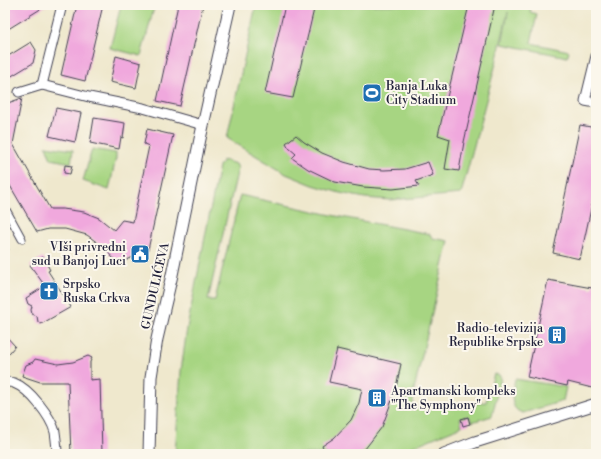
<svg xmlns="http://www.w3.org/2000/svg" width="601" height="459" viewBox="0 0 601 459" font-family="'Libre Bodoni',serif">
  <rect width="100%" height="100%" fill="#fbf7ec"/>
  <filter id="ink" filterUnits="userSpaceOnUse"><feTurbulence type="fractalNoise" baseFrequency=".025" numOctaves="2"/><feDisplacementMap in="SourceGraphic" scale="8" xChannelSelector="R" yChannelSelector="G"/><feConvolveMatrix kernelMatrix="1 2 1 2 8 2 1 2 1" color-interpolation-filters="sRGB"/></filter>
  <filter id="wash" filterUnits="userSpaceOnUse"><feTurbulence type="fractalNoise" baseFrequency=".012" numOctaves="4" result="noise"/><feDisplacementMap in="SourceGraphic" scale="16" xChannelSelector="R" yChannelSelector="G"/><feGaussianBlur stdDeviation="0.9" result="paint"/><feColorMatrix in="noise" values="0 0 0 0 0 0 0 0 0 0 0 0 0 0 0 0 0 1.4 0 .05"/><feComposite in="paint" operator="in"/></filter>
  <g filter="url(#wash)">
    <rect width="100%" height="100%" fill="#efe8cd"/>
    <g fill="#a7d582" stroke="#647c5e">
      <polygon points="121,5 141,5 154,8 141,56 110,48"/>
      <polygon points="256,5 532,5 530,12 537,14 531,43 569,51 567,57 502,44 508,12 496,63 461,194 390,200 365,198 340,193 313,185 286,174 227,138"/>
      <polygon points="46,146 73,150 71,163 51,159"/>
      <polygon points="92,149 116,153 116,158 109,190 83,181"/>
      <polygon points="223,160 236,164 238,168 208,300 215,300 240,195 336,216 430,234 432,238 449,241 413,394 413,409 486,402 494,374 499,375 501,378 492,416 472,422 469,416 460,418 462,426 395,454 175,454 181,371 187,328 219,166"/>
      <path d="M 515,379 L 566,387 L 563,401 L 523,413 C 507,409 513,390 515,379 Z"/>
    </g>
    <g id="blocks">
      <g fill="#f0a8dd">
        <polygon points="11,5 47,5 5,31 5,8"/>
        <polygon points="77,5 103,5 85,81 61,75"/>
        <polygon points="178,5 203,5 180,106 157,101"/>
        <polygon points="285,5 315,5 293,98 265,93"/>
        <polygon points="469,5 495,5 464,142 459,171 445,169 450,139 438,135"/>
        <polygon points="31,42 36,50 33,63 5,80 5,58"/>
        <polygon points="116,56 141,63 136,88 110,82"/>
        <polygon points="22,98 13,144 50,209 63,209 84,212 99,218 114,230 122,220 133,222 149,146 144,144 147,129 173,135 146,259 135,256 117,265 113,258 102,246 87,235 65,229 48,229 37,232 5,177 5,104"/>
        <polygon points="56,108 81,113 75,142 49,136"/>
        <polygon points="94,118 125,123 123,138 121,137 119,149 90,143"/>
        <polygon points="580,125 596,128 596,161 594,165 596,166 596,186 580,259 553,253"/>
        <polygon points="296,135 304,142 322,153 344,162 369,169 384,170 405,169 428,162 433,175 416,181 419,186 393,189 363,187 335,182 308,169 292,158 296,154 289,148 286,143"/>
        <polygon points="65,165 72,166 70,174 64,173"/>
        <polygon points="5,243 9,250 5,254"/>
        <polygon points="43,257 50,270 48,271 71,307 41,324 38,322 37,316 32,314 31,310 32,306 28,304 26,298 45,286 30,265"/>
        <polygon points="596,277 596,389 568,382 567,386 527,377 548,280 592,288"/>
        <polygon points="5,335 15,346 5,358"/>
        <polygon points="337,349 401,364 395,392 382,427 361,454 326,454 322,446 334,438 351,420 359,403 362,389 329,382"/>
        <polygon points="88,356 92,358 90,362 90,380 100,379 102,454 71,454 68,382 40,382 22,376 26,365 33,362 35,359 58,364 73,362"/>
        <polygon points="468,417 470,424 463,426 461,419"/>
      </g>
    </g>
  </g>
  <g filter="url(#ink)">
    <use href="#blocks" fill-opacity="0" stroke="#414051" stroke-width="1"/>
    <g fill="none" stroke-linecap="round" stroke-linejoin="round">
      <g stroke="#414051" stroke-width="9">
        <polyline id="pedestrian" points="5,208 22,239"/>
      </g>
      <g stroke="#414051" stroke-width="11">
        <g id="minor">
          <polyline points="596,56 585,101 596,103"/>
          <polyline points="42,85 62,5"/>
          <polyline points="19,92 42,85 89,97 143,108 203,125"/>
          <path d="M 5,382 C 8,382 12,382 14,383 C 30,389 51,417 55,432 C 56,439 57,447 57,454"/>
        </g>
      </g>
      <g stroke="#414051" stroke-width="13">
        <g id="tertiary">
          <polyline points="149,454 151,377 157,339 172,275 200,139 230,5"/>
          <polyline points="444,454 475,442 596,404"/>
        </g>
      </g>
      <use href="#pedestrian" stroke="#fff" stroke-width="7"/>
      <use href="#minor" stroke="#fff" stroke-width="9"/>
      <use href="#tertiary" stroke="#fff" stroke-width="11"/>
    </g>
  </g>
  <defs>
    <g id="stadium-square" transform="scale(1)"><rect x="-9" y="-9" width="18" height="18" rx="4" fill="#1f6fb2" stroke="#fbf7ec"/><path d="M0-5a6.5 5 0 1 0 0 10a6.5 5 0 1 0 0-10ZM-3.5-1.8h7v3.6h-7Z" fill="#fff"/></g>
    <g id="civic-square" transform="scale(1)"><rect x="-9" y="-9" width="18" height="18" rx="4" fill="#1f6fb2" stroke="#fbf7ec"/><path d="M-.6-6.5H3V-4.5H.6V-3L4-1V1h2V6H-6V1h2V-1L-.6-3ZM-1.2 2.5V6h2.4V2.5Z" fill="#fff"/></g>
    <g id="church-square" transform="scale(1)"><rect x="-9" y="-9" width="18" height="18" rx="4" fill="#1f6fb2" stroke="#fbf7ec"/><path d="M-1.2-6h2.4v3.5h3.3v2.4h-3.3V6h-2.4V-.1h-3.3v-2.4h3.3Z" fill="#fff"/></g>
    <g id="building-square" transform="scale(1)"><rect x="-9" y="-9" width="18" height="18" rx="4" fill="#1f6fb2" stroke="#fbf7ec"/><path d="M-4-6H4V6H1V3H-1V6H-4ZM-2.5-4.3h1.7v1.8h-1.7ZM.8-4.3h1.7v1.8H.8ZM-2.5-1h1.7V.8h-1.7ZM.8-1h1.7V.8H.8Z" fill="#fff"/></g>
  </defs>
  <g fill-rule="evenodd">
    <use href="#stadium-square" x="372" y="93"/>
    <use href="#civic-square" x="140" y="254"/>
    <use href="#church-square" x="49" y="291"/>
    <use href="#building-square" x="557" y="335"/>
    <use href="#building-square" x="377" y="398"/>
  </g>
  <g text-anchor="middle" stroke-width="4" stroke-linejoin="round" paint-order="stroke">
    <g font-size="12" fill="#22223b" stroke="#fbf7ec" text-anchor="start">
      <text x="386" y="90">Banja Luka<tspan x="386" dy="14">City Stadium</tspan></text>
      <text x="126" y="251" text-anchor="end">VIši privredni<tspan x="126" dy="14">sud u Banjoj Luci</tspan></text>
      <text x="63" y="288">Srpsko<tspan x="63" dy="14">Ruska Crkva</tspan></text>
      <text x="543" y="332" text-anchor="end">Radio-televizija<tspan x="543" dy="14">Republike Srpske</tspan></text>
      <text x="391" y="395">Apartmanski kompleks<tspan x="391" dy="14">"The Symphony"</tspan></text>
    </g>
    <g font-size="12" fill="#22223b" stroke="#fbf7ec">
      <text transform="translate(155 286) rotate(-77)" y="4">GUNDULIĆEVA</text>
    </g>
  </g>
  <rect width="601" height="459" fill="none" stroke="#fbf7ec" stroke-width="20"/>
</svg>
